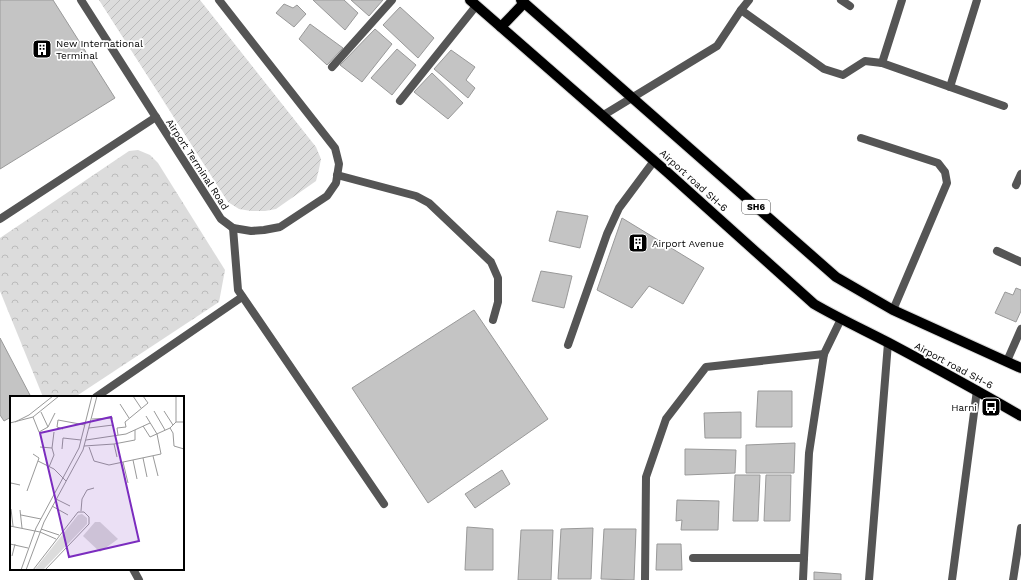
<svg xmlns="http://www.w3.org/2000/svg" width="1021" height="580" viewBox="0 0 1021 580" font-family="'Work Sans',sans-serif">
  <defs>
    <pattern id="park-crowns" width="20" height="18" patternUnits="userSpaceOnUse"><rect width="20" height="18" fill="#dcdcdc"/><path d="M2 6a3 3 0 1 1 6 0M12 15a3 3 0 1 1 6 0" fill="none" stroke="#bbb"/></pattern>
    <pattern id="garden-furrows" width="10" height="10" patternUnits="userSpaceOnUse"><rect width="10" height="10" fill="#dcdcdc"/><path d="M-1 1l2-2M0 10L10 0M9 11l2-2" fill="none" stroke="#bbb"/></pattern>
  </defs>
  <rect width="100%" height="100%" fill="#fff"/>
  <polygon fill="url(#park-crowns)" points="138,150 150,155 158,163 225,270 219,302 75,397 43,397 0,291 0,238 129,151"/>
  <polygon fill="url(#garden-furrows)" points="99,0 200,0 316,147 321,159 319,169 316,181 276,209 265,211 251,211 239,209 228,202"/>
  <g fill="#c4c4c4" stroke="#999">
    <polygon points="0,0 53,0 115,98 0,169"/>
    <polygon points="313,0 344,0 358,13 345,30"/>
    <polygon points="351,0 383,0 369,16"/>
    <polygon points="284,4 293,8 297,5 306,14 294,27 276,13"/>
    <polygon points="400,7 434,38 418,58 383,25"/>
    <polygon points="310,24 343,48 327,65 299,39"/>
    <polygon points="375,29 392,44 362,82 340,65"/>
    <polygon points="397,49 416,65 392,95 371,78"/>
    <polygon points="451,50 475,67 466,80 475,88 468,98 434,69"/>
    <polygon points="432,73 463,103 448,119 414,92"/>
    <polygon points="557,211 588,216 580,248 549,241"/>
    <polygon points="622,218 704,268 683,304 649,286 632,308 597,290"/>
    <polygon points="541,271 572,276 564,308 532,301"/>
    <polygon points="1016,288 1021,290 1021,311 1016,322 995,313 1005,292 1013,295"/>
    <polygon points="474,310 548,419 428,503 352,388"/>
    <polygon points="0,338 31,397 11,397 11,417 4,421 0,415"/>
    <polygon points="758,391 792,391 792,427 756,427"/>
    <polygon points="741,412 741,438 705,438 704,413"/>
    <polygon points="795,443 794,473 746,473 746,445"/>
    <polygon points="685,449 736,450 735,473 685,475"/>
    <polygon points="502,470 510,484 475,508 465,494"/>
    <polygon points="735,475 760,475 758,521 733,521"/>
    <polygon points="766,475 791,475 790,521 764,521"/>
    <polygon points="677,500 719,501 718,530 681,530 682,520 676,521"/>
    <polygon points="467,527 493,529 493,570 465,570"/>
    <polygon points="593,528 591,579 558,579 561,529"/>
    <polygon points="604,529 636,529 634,580 601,579"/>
    <polygon points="521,530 553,530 551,580 518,580"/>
    <polygon points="657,544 681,544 682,570 656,570"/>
    <polygon points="814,572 841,574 841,580 814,580"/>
  </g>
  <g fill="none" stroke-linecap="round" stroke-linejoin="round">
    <g stroke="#dbdbdb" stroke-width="12">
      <g id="primary">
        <path d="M 470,0 L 667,172 L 814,304 C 838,318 864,330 889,343 C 934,367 978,391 1021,416"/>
        <polyline points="521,0 836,277 893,310 1021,368"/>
        <polyline points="501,27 524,3"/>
      </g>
    </g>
    <g stroke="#555" stroke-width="8">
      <polyline points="0,219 156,117"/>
      <polyline points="233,228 238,290 384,504"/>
      <polyline points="568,345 607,234 619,208 654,161"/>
      <polyline points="96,397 242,297"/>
      <polyline points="133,569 139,580"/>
    </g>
    <g stroke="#555" stroke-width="8">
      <polyline points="81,0 221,219 233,228 251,231 264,230 280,227 327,196 336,183 339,164 335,148 219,0"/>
      <polyline points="841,0 850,6"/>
      <polyline points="741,10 824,69 843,75 865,61 882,63 1004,106"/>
      <polyline points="882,63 902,0"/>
      <polyline points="332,67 392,0"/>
      <polyline points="950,87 977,0"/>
      <polyline points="400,101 476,6"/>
      <polyline points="602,116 717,46 741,10 749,0"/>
      <polyline points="861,138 938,163 945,172 947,183 893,310"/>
      <polyline points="337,175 416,196 429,203 491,262 498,278 498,302 493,320"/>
      <polyline points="1016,185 1021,174"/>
      <polyline points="997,251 1021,262"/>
      <polyline points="1007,361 1021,329"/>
      <polyline points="693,558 804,558 809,453 824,354 841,319"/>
      <polyline points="645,580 646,477 666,419 706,367 824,354"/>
      <polyline points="803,580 804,558"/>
      <polyline points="869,580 888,343"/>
      <polyline points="952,580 977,390"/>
      <polyline points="1013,580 1021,528"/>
    </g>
    <use href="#primary" stroke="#000" stroke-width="10"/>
  </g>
  <defs>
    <g id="building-square" transform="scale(1)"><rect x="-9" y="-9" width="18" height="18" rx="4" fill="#000" stroke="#fff"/><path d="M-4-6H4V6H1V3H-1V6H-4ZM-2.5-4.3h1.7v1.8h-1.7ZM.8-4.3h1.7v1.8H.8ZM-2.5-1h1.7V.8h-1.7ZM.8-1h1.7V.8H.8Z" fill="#fff"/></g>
    <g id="bus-square" transform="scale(1)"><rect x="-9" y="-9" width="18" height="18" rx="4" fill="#000" stroke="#fff"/><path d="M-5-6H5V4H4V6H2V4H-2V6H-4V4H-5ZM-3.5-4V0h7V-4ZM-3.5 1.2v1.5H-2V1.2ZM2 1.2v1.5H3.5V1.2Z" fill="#fff"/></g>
  </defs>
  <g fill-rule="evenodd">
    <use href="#building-square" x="42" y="49"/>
    <use href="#building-square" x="638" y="243"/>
    <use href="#bus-square" x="991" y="407"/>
  </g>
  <g text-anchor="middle" stroke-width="3.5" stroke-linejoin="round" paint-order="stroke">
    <rect fill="#fff" stroke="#4c4c4c" stroke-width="1" x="742" y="200" width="28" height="14" rx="3"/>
    <g font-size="9" font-weight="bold" fill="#000">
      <text x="756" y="210">SH6</text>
    </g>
    <g font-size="10" fill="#000" stroke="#fff" text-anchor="start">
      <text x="56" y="47">New International<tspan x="56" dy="12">Terminal</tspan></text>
      <text x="652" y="247">Airport Avenue</text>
      <text x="977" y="411" text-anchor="end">Harni</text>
    </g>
    <g font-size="10" fill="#000" stroke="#fff">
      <text transform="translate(198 164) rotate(57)" y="4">Airport Terminal Road</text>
      <text transform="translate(694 180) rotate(42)" y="4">Airport road SH-6</text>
      <text transform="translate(954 365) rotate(28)" y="4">Airport road SH-6</text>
    </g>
  </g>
  <g transform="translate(10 396)">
    <rect width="174" height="174" fill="#fff"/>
    <path d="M 85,126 L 90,126 L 108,143 L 90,156 L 73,140 Z" fill="#dcdcdc"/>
    <path d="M 72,118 L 77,122 L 77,128 L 33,174 L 25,173 L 68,119 Z" fill="#dcdcdc"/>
    <path fill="none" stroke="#999" stroke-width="1" d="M 123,0 L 131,12M 110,8 L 119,22M 144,15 L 155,34M 154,15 L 163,29M 31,16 L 38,31M 23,21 L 29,36 L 38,31 L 45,17M 82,23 L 103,22M 5,26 L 19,19 L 43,0M 166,26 L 166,0M 0,27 L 23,21 L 49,0M 133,30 L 140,41 L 160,32 L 166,26 L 174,26M 79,32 L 103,29M 160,32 L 163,37 L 164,50 L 174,53M 53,33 L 47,31 L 48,24 L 75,29M 108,39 L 107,32 L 116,31 L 115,26 L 138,7 L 133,0M 76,44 L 116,38 L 140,27M 104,48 L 125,44 L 125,34M 74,50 L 104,48 L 107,61M 30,51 L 42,52M 79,51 L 84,65 L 99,69 L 151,58 L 147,38 L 136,20M 52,53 L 53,42 L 71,44M 143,60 L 148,80M 133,62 L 137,81M 123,64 L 127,83M 28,65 L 44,73 L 56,85M 113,66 L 118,87M 39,71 L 44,59 L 42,52 L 44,36M 0,90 L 1,87 L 10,89M 17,95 L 29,62 L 23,58M 46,103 L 60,110M 42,110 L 58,119M 1,113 L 3,130M 10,114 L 12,132M 71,115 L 72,103 L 77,94 L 84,92M 11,119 L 31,123M 0,130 L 30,136 L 46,143M 31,133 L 49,139M 0,148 L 18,152M 2,160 L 5,148M 11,174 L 26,132 L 69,52 L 82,0M 16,174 L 34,126 L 73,54 L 87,0M 23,174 L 68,116 L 74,116 L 79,121 L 79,128 L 35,174"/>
    <path fill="#7b2cbf" fill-opacity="0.15" stroke="#7b2cbf" stroke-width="2" d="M 101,21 L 129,145 L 59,161 L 30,37 Z"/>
    <rect width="174" height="174" fill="none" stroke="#000" stroke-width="2"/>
  </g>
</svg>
